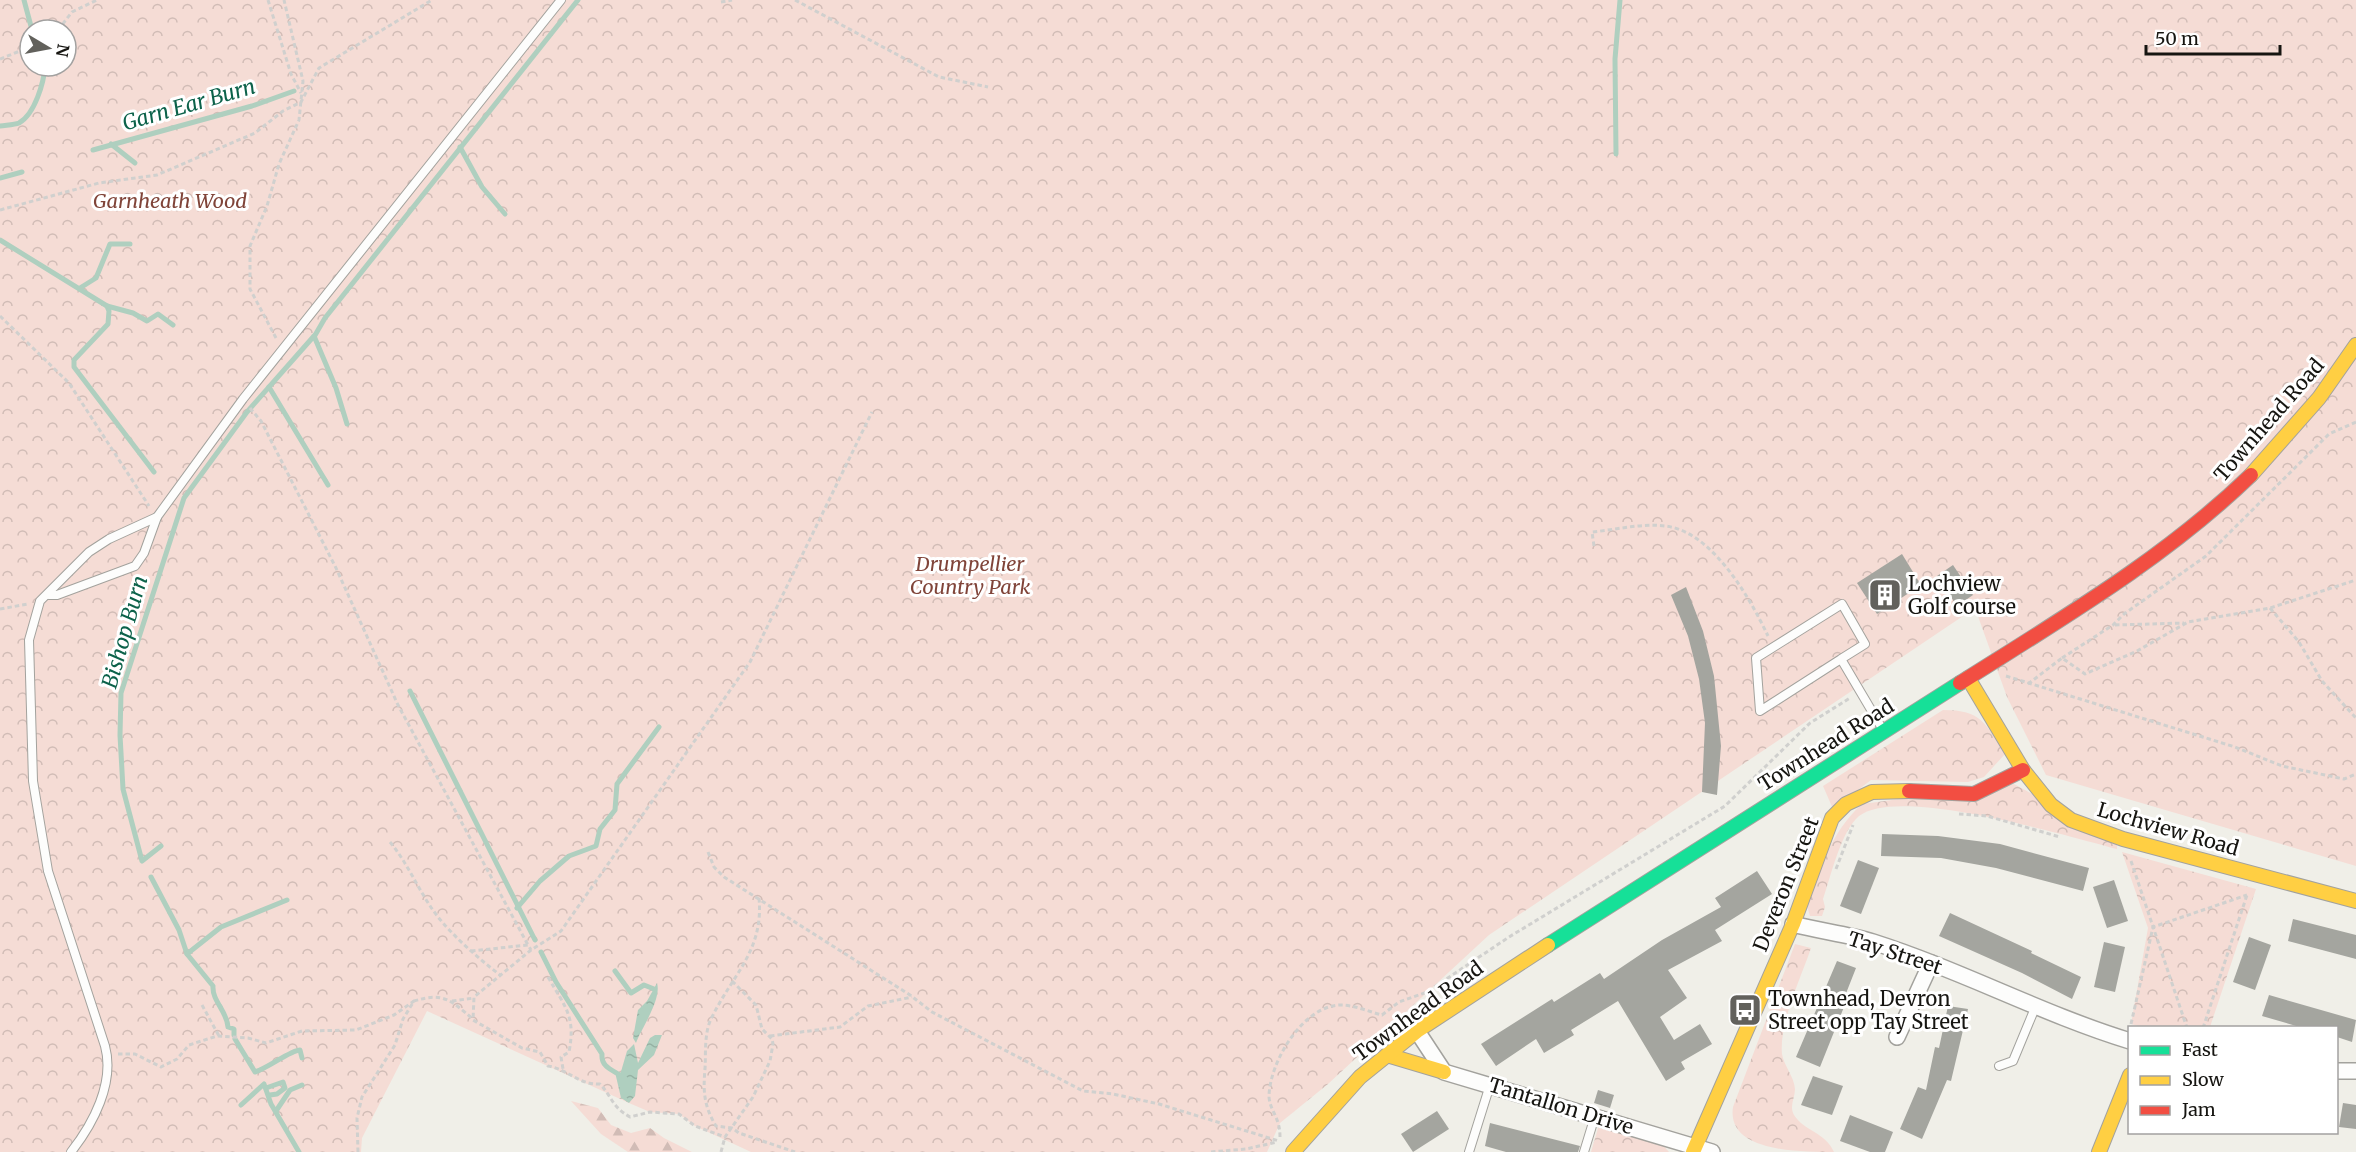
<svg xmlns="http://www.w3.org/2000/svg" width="2356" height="1152" viewBox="0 0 2356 1152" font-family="Merriweather,serif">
  <defs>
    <pattern id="forest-firs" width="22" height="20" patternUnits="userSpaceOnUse" patternTransform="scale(1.5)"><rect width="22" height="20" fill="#f5dcd5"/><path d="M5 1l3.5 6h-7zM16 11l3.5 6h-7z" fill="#d1bcb6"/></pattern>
    <pattern id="park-crowns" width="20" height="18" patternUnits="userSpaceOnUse" patternTransform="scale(1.5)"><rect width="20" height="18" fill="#f5dcd5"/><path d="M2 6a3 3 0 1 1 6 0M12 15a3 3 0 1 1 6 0" fill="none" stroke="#d1bcb6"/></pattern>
    <pattern id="water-ripples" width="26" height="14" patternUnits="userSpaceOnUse" patternTransform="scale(1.5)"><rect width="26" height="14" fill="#afcfbf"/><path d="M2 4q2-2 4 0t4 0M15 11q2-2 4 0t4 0" fill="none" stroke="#96b1a3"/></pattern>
  </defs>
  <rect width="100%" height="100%" fill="#f0efe8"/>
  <polygon fill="url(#forest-firs)" points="571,1101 598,1108 611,1125 631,1133 650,1128 664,1138 692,1152 628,1152 601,1134"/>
  <g fill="url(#park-crowns)" fill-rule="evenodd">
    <path d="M 0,0 L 2356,0 L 2356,866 L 2046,775 L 2007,697 L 1975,608 L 1489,935 L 1328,1084 L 1280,1123 L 1267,1152 L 751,1152 L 695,1126 L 679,1114 L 650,1112 L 629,1103 L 427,1011 L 362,1138 L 361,1152 L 0,1152 ZM 30,30 L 66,30 L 66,66 L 30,66 Z"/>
    <path d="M 1943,710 C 1982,710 1985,723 2005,754 L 1984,777 L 1968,782 L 1871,780 L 1833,809 L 1823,786 Z"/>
    <path d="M 2014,784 L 2117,841 L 2117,849 C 2066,836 1899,785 1859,816 C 1841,831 1831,876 1823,899 L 1825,907 L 1822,916 L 1810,916 L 1807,906 C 1820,869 1831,832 1862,804 Z"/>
    <polygon points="2122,852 2256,889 2210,1027 2147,1028 2131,1024 2148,928"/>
    <path d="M 1795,944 L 1811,948 C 1801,978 1779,1023 1782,1054 C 1784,1066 1794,1076 1795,1089 C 1795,1098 1789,1106 1794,1115 C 1804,1131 1825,1132 1834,1152 C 1799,1152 1726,1152 1733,1107 Z"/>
    <polygon points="1599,1125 1661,1143 1669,1152 1591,1152"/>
  </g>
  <g fill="url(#water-ripples)">
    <path d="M 657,983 C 662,999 641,1029 636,1043 L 633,1038 L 638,1010 L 647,1001 Z"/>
    <polygon points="655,1035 662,1035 654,1055 638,1070 635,1096 629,1103 621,1098 615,1072 620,1075 627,1051 634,1044 638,1063 650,1038"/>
  </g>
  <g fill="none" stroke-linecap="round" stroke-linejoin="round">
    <g stroke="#afcfbf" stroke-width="5">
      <polyline points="24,0 32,30"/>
      <path d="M 0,126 C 6,125 14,125 19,123 C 35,114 44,82 45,66"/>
      <polyline points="111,144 135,163"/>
      <polyline points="460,147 482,187 505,214"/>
      <polyline points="93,150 252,106 294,91"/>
      <polyline points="1616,154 1615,59 1620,0"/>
      <polyline points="0,178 22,172"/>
      <polyline points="0,240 107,306 109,311 108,324 74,360 74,367 154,472"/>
      <polyline points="80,288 96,278 110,244 130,244"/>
      <polyline points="107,306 133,313 147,321 158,314 173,325"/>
      <polyline points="314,337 325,318 578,0"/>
      <polyline points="269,387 328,485"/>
      <polyline points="410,691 535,940"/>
      <polyline points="161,846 142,861 123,789 120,735 121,693 184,498 247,412 314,336 336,388 347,424"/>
      <path d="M 151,877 L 179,930 L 187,954 L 213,986 C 212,1001 227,1011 228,1027 L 234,1029 L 234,1035"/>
      <polyline points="517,908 540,881 569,856 596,846 600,829 615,810 617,784 659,727"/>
      <path d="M 541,952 L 556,982 L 602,1054 C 601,1066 610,1069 620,1075"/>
      <polyline points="187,954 221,927 287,900"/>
      <polyline points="615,971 631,993 644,985 654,989"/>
      <path d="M 235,1039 L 255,1072 C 268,1068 291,1050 300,1050 L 302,1058"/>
      <polyline points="266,1088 283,1082 285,1088 277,1094 270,1095"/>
      <polyline points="241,1105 264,1084 271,1104 299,1152"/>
      <polyline points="276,1111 290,1090 302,1085"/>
    </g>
  </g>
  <g fill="#a4a59f">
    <polygon points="1902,554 1921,585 1877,614 1857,583"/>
    <polygon points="1953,565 1973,595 1957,606 1937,576"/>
    <polygon points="1686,587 1703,631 1714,676 1721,746 1717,795 1702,792 1705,723 1699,679 1688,636 1671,595"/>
    <polygon points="1882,834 1938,836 2000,844 2089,868 2083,891 1996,868 1941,858 1881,856"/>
    <polygon points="1858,860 1879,868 1861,914 1840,906"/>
    <polygon points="1757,871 1772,894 1715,930 1722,941 1668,970 1687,998 1660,1017 1674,1040 1700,1024 1712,1044 1681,1062 1685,1069 1666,1081 1618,1001 1571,1030 1574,1035 1544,1053 1536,1039 1496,1066 1481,1044 1552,999 1554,1002 1600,973 1604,979 1662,940 1721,907 1715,898"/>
    <polygon points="2114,880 2128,921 2107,928 2093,887"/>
    <polygon points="1950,913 2032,951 2031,953 2081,977 2072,999 2022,973 1939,936"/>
    <polygon points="2293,919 2356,935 2356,959 2288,941"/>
    <polygon points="2249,937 2271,945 2255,990 2233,982"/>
    <polygon points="2104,942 2125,947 2115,992 2094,987"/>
    <polygon points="1837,961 1856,968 1843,1001 1846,1002 1820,1067 1796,1057"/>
    <polygon points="2269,995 2356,1020 2352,1042 2337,1037 2337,1028 2303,1028 2262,1016"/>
    <polygon points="1948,1006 1968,1009 1951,1081 1947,1080 1922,1139 1900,1129 1918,1087 1926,1090 1935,1047 1939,1048"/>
    <polygon points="1813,1076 1843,1086 1832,1115 1801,1105"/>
    <polygon points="1598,1090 1614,1095 1610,1108 1594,1103"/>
    <polygon points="2343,1103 2356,1105 2356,1129 2339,1127"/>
    <polygon points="1437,1111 1449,1129 1413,1152 1401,1134"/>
    <polygon points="1850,1115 1893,1132 1885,1152 1870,1152 1840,1141"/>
    <polygon points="1490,1123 1580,1146 1578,1152 1506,1152 1485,1146"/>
  </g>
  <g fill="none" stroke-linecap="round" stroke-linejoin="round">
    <g stroke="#a3a29d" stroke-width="10">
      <g id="lane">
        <polyline points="49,595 57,595 135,566 144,553 157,517"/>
        <polyline points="1841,659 1865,644 1842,604 1756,658 1760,711 1841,659 1883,730"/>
        <polyline points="1999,1066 2013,1061 2035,1008"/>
        <path d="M 71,1152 C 93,1124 115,1083 105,1046 L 48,871 L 33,781 L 29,640 L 40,601 L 89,552 L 109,539 L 157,517 L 243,399 L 561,0"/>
        <polyline points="1469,1152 1490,1085"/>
        <polyline points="1584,1152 1595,1116"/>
      </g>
    </g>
    <g stroke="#a3a29d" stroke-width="18">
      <g id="street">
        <path d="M 1793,924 C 1819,931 1847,934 1873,942 C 1961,970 2042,1014 2130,1041"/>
        <polyline points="1417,1031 1444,1072 1712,1152"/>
        <polyline points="1897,1037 1931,963"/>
        <polyline points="2336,1071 2356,1071"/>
      </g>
    </g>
    <g stroke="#a3a29d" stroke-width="16">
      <polyline id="fast" points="1548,945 1960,683"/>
    </g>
    <g stroke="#a3a29d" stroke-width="16">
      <g id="slow">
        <polyline points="2251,475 2319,398 2356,345"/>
        <polyline points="1968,678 2023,770 2051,805 2071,820 2123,839 2356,901"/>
        <polyline points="1387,1055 1444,1072"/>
        <polyline points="1293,1152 1360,1077 1417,1031 1548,945"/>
        <polyline points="1693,1152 1793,924 1832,818 1846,804 1872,792 1909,791"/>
        <polyline points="2099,1152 2130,1075"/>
      </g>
    </g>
    <g stroke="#a3a29d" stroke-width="16">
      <g id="jam">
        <path d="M 1960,683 C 2061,619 2164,559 2251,475"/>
        <polyline points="1909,791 1974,794 2023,770"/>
      </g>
    </g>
    <g stroke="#d0d0ce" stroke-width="3" stroke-dasharray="4.5 3" stroke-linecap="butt">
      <polyline points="268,0 291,74 301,93"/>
      <polyline points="795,0 939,77 988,87"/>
      <polyline points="721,2 732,0"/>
      <polyline points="58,30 72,12 97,0"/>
      <polyline points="0,59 30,47"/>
      <polyline points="0,210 99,183 157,175 255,133 283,111 301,102 319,68 432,0"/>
      <polyline points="0,316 69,383 149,506"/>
      <polyline points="276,338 250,289 250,246 267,206 279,164 299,120 303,81 284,0"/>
      <polyline points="250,408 261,421 336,568 398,705 528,945"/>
      <path d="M 1594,546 L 1592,532 C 1615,530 1641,523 1665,526 C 1712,531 1750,598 1768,636"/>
      <polyline points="2270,608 2299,642 2322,681 2356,718"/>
      <polyline points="0,609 28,604"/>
      <polyline points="2115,625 2184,623"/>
      <polyline points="2062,658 2113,625 2124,614 2206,556 2329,434 2356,422"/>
      <polyline points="2006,676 2235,747 2282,766 2344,779 2356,774"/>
      <polyline points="2028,684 2062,658 2085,674 2137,651 2188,622 2270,608 2356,580"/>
      <polyline points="1959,814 1987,816 2060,837"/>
      <path d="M 390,842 C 409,865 420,894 438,917 C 456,939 478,958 500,975"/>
      <polyline points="708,852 714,867 724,877 910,995 932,1012 1083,1091 1113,1094 1159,1104 1279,1141"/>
      <polyline points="2131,861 2187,1028"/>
      <polyline points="1836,869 1853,825"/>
      <path d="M 759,898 C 764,951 732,975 711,1019 C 704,1034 706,1053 705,1069 C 703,1092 704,1106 716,1126 L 732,1128 L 739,1133 L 795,1152"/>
      <polyline points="471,951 528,945 531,950"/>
      <path d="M 548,977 C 565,1007 576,1016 569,1052 L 561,1057 L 563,1069"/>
      <path d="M 732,981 L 756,1005 L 762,1029 L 772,1039 L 773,1044 L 770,1061 L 753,1097 L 725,1137 L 695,1126 L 679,1114 L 650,1112 L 630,1117 C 611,1106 613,1098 600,1084 C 578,1085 570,1070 548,1066 L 540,1052 L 522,1048 L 473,1020 L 474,997 L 531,950 L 561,931 L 750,662 L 872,412"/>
      <polyline points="452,1001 474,998"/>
      <polyline points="202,1005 219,1036"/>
      <polyline points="2131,1024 2153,927 2247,895"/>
      <polyline points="2203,1028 2247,895"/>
      <polyline points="770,1036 840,1027 868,1006 912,997"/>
      <polyline points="118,1054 135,1054 161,1067 177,1059 189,1045 217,1036 248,1038 266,1043 302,1031 356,1030 394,1015 414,1001"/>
      <path d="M 1280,1137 C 1280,1117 1270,1111 1269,1097 C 1269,1063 1303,1005 1341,1005 C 1354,1005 1370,1012 1382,1015 L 1399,1002 L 1427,992 L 1509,937 L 1725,806 L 1810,723 L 1850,698"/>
      <path d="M 358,1152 L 357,1118 L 362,1097 L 395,1045 L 403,1019 L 414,1001 C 444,992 450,1000 473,1019"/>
      <polyline points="721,1152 725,1137"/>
      <polyline points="1211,1152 1246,1149 1277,1142"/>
    </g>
    <use href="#lane" stroke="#fdfdfc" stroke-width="8"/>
    <use href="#street" stroke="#fdfdfc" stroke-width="15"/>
    <use href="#fast" stroke="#16e098" stroke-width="14"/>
    <use href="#slow" stroke="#ffcf43" stroke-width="14"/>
    <use href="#jam" stroke="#f24e42" stroke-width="14"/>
  </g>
  <defs>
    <g id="building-square" transform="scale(1.725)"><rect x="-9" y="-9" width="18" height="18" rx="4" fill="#62615c" stroke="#fff"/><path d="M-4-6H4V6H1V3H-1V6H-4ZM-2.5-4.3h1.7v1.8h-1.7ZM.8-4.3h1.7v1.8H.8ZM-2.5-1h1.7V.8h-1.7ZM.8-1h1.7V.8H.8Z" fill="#fff"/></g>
    <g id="bus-square" transform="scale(1.725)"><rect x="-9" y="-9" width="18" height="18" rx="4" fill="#62615c" stroke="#fff"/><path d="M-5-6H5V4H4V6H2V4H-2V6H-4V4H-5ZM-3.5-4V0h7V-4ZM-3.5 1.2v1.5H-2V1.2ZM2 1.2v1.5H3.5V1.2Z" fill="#fff"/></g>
  </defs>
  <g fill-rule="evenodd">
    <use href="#building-square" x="1885" y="595"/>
    <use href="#bus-square" x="1745" y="1010"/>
  </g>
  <g text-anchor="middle" stroke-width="6" stroke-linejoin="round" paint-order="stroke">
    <g font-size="20" font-style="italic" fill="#804439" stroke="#fff">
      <text x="170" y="208">Garnheath Wood</text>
      <text x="970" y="571">Drumpellier<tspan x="970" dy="23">Country Park</tspan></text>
    </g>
    <g font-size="20" fill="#161511" stroke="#fff">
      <text transform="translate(2269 420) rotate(-49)" y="7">Townhead Road</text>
      <text transform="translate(1826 745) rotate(-32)" y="7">Townhead Road</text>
      <text transform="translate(2168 829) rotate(16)" y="7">Lochview Road</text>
      <text transform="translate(1786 884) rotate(-68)" y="7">Deveron Street</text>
      <text transform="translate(1895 953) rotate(18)" y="7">Tay Street</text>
      <text transform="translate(1418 1011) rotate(-36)" y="7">Townhead Road</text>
      <text transform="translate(1561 1106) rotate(17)" y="7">Tantallon Drive</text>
    </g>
    <g font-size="20" fill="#161511" stroke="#fff" text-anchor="start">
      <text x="1908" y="591">Lochview<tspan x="1908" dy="23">Golf course</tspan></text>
      <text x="1768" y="1006">Townhead, Devron<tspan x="1768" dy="23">Street opp Tay Street</tspan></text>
    </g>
    <g font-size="21" font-style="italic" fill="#0c624a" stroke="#fff">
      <text transform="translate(189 105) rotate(-16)" y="7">Garn Ear Burn</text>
      <text transform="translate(125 632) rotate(-74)" y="7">Bishop Burn</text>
    </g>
  </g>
  <rect x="2128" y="1026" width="210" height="108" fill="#ffffff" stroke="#a2a1a0" stroke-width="1.5"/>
  <rect x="2140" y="1046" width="30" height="9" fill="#16e098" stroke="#a2a1a0" stroke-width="1.5"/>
  <text x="2182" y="1056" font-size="18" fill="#161511">Fast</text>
  <rect x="2140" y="1076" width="30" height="9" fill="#ffcf43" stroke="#a2a1a0" stroke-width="1.5"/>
  <text x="2182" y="1086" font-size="18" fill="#161511">Slow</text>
  <rect x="2140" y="1106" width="30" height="9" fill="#f24e42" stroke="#a2a1a0" stroke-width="1.5"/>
  <text x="2182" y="1116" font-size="18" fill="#161511">Jam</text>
  <g transform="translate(48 48) rotate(100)"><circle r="28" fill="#ffffff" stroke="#a2a1a0" stroke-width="1.5"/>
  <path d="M0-4.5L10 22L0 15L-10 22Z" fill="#62615c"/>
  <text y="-9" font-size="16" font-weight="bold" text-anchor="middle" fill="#161511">N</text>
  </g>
  <path d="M2146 45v9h134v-9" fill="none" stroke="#161511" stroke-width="3"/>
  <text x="2155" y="45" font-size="18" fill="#161511" stroke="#ffffff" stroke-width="4.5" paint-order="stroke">50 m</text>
</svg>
